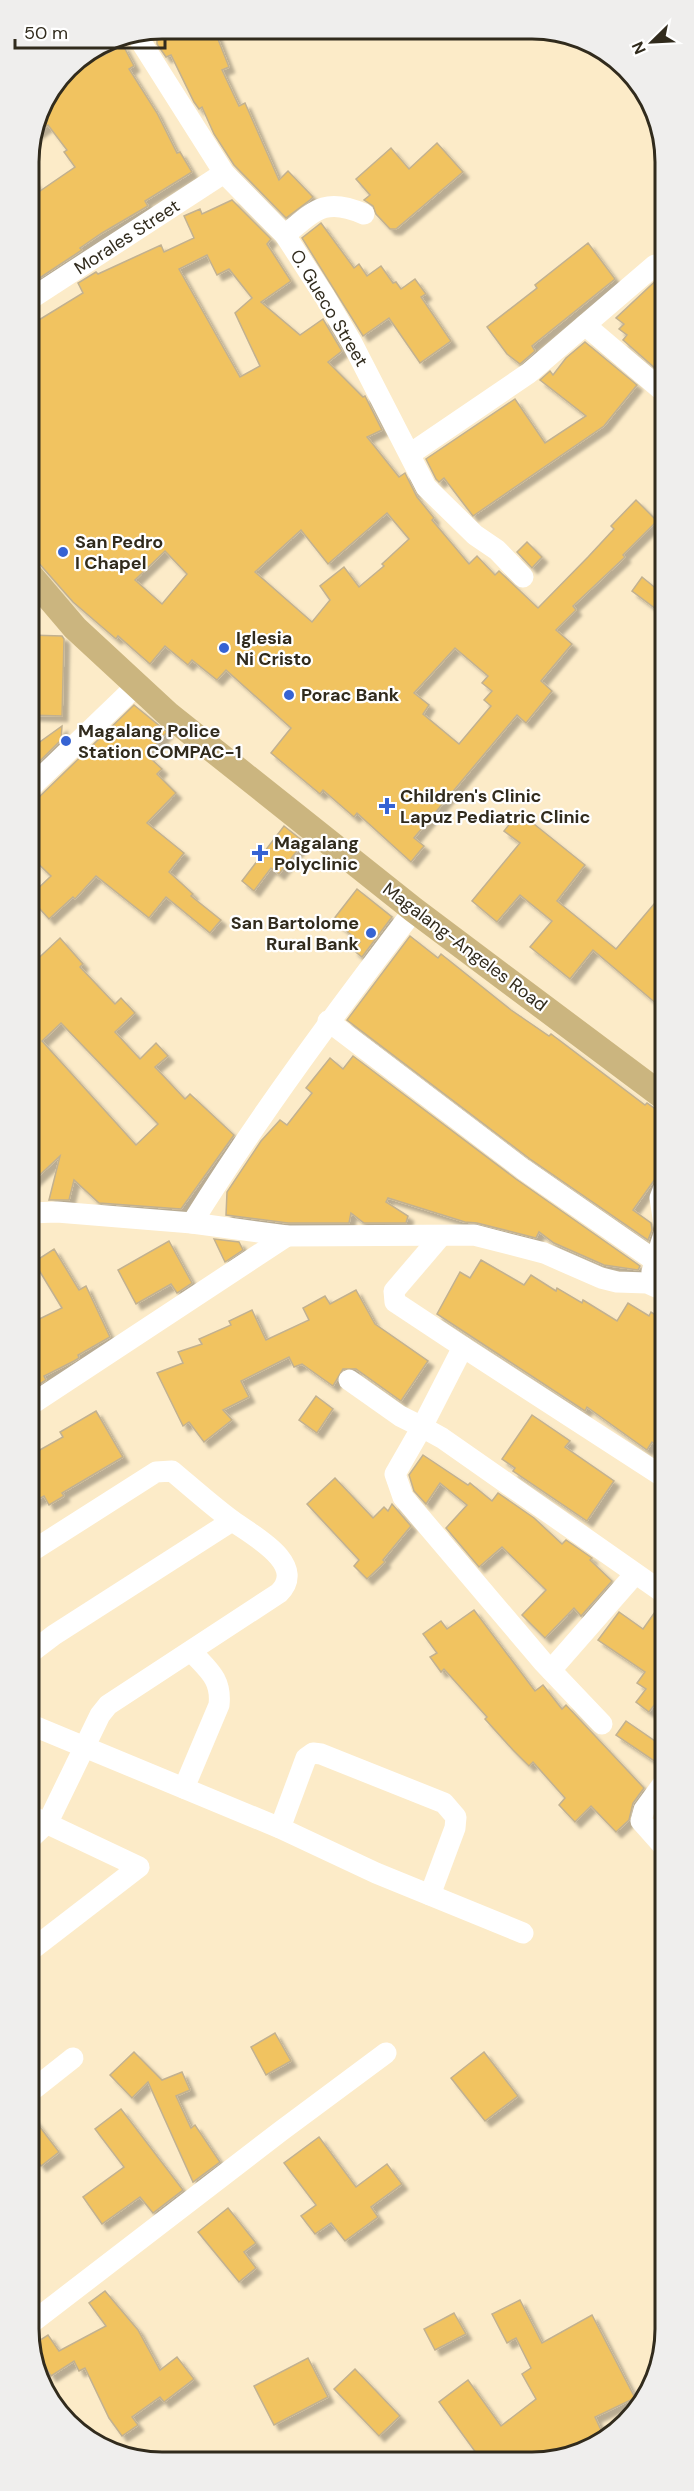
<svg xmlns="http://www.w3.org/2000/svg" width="694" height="2491" viewBox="0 0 694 2491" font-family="'DM Sans',sans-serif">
  <defs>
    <filter id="shadow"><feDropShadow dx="5.5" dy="5.5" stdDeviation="1.5" flood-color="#0004"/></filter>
  </defs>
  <rect width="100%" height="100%" fill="#fcebc8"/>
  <g fill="#f1c361" stroke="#c2b190" stroke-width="1.5" fill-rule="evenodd" filter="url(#shadow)">
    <polygon points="161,29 214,29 229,67 222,70 239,106 245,103 279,180 288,171 313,197 310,200 286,218 234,165 214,134 202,107 199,109 194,102 171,55 166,57 157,44 157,40 165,37"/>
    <polygon points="123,45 134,66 129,69 157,113 177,153 180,152 192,172 145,201 148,206 102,233 80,248 82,250 29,285 29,174 40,191 75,167 64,152 67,150 48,125 33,136 39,111 68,67 98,48 102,56"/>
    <polygon points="437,143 463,172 396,229 390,229 376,214 373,206 364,200 370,195 356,179 391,148 409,169"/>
    <path d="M 232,200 L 271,239 L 267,244 L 291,281 L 261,302 L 300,335 L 323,319 L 342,351 L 328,362 L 363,397 L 365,396 L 382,430 L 367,437 L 399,477 L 405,473 L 417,497 L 434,518 L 432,520 L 469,564 L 477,556 L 495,575 L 499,571 L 538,608 L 588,557 L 614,529 L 611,526 L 636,500 L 657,521 L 623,555 L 625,557 L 573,606 L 576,610 L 556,630 L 572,644 L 541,681 L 552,691 L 526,723 L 517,715 L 414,838 L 424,846 L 411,862 L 357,813 L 354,817 L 323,790 L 320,794 L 271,753 L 291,728 L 226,670 L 217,680 L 192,660 L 188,665 L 165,646 L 150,664 L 118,636 L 116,639 L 73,602 L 29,552 L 29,326 L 83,293 L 78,283 L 96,272 L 98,274 L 161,245 L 164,252 L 194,238 L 184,216 L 200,209 L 202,214 ZM 207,255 L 217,275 L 229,269 L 252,298 L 235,313 L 260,366 L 240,377 L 179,269 ZM 387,513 L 409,539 L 382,564 L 384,566 L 359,587 L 344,567 L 320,586 L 330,600 L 312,622 L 255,572 L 301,530 L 328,564 ZM 165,551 L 187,574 L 162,604 L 135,580 ZM 455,648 L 488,676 L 482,683 L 492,691 L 484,700 L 491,706 L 459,744 L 423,714 L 429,705 L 414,693 Z"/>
    <polygon points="321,223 354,268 359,264 367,276 381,266 393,283 396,282 401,289 415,279 426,294 421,297 451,341 420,363 389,318 363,336 302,238"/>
    <polygon points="588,243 615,279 532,346 535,351 520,364 507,354 487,327 537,288 535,285"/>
    <polygon points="664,273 664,376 623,340 627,335 619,329 624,324 616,318"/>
    <polygon points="585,342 637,385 604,426 473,516 444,478 439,482 436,479 426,459 515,399 545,443 586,416 540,380 550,371 553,375 566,358"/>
    <polygon points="527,542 542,557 532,568 517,552"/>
    <polygon points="642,577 664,595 664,615 632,591"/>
    <polygon points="29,635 62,636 64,639 62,716 29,715"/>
    <polygon points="134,705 167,732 147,755 162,769 157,774 176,793 147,823 184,853 169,872 193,894 191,896 221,920 210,933 166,897 149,918 96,876 75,899 73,897 49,919 29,897 51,876 29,855 29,801 38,798"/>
    <polygon points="62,726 61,740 36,765 30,749"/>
    <polygon points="519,812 585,865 557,901 616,949 665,891 665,1011 593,950 570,979 530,947 552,921 520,895 497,922 472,901 520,843 504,831"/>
    <polygon points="284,826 304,842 279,874 271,868 254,891 242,881"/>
    <polygon points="357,889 392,917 362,957 353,950 360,942 333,920"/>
    <polygon points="410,936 438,958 441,954 511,1010 549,1036 551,1034 645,1105 647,1103 665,1116 665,1165 633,1210 651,1223 652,1230 648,1240 530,1159 347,1020"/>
    <path d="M 60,938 L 83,964 L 80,967 L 115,1004 L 121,998 L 135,1013 L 115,1032 L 140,1059 L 156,1043 L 168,1056 L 155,1067 L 185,1099 L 190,1094 L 234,1135 L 181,1209 L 99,1203 L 74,1180 L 69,1200 L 49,1200 L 60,1156 L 29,1185 L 29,967 ZM 61,1023 L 158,1124 L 136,1145 L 42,1041 Z"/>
    <polygon points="353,1056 516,1179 640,1266 638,1270 604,1265 554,1243 539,1232 536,1238 477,1223 465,1222 388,1198 386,1202 408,1216 406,1223 364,1223 351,1213 349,1223 288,1223 226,1215 227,1192 261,1141 280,1120 287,1125 312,1093 306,1088 330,1058 343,1069"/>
    <polygon points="214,1239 239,1242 243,1250 225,1262"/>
    <polygon points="169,1241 192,1283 177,1293 171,1284 136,1304 118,1270"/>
    <polygon points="54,1249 79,1290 86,1286 110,1337 78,1355 79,1358 74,1361 44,1376 46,1380 29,1391 29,1324 62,1308 34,1262"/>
    <polygon points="481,1260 524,1285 531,1275 556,1291 557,1288 582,1303 583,1300 617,1321 628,1303 649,1316 651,1312 665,1321 665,1451 652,1442 647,1450 587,1407 585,1411 437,1314 460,1272 470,1278"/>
    <polygon points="356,1290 375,1324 428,1361 401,1401 356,1369 343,1369 333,1386 302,1364 294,1367 289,1357 241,1381 249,1397 223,1410 232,1420 204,1442 189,1422 183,1426 157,1373 183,1363 178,1352 202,1344 199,1339 231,1325 229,1321 252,1310 266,1340 309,1320 303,1308 325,1296 330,1304"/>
    <polygon points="316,1396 333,1409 317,1433 299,1420"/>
    <polygon points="96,1411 123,1457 62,1493 64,1496 49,1505 44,1496 29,1504 29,1456 63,1437 60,1432"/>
    <polygon points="532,1415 570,1441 565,1447 614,1481 587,1521 513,1471 515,1468 502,1459"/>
    <polygon points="423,1455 468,1485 470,1483 492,1501 498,1493 534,1518 562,1544 566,1540 592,1558 590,1560 612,1581 581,1616 574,1608 545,1638 522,1615 546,1590 502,1547 479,1567 446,1528 467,1505 440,1483 426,1504 414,1491 409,1475"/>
    <polygon points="335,1478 373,1518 384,1507 388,1511 392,1504 411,1526 383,1560 385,1562 367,1579 354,1566 359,1560 307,1504"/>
    <polygon points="660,1605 665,1607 665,1691 649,1712 636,1702 646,1689 637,1683 645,1672 598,1640 619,1612 643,1629"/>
    <polygon points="474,1610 535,1691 543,1685 562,1709 566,1705 644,1788 633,1803 629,1820 616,1832 591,1806 575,1822 559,1805 565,1798 533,1762 529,1766 513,1750 485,1719 487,1717 444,1669 441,1672 430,1657 437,1653 423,1634 441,1621 447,1629"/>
    <polygon points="626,1721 665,1748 665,1768 616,1735"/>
    <polygon points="275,2033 291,2061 266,2075 251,2047"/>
    <polygon points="134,2052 162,2080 182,2072 190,2090 176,2096 191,2128 195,2125 220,2162 193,2182 148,2082 132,2098 110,2075"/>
    <polygon points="484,2052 518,2096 485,2121 451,2078"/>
    <polygon points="121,2109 183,2190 153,2213 140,2197 102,2224 83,2197 124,2167 95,2129"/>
    <polygon points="30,2114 59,2152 41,2166 30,2152"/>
    <polygon points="319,2137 356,2187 387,2164 402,2184 371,2207 378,2217 345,2241 331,2223 315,2234 301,2216 316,2205 284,2163"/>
    <polygon points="228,2208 256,2243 244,2252 256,2268 239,2282 198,2232"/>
    <polygon points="105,2291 138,2330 160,2370 177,2357 194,2379 164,2402 160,2397 132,2417 138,2425 122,2436 109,2418 85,2368 79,2371 74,2361 51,2376 31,2346 48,2335 59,2351 106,2326 89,2303"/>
    <polygon points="520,2300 542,2343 592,2315 635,2398 595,2417 602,2432 588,2439 594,2446 550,2461 482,2461 439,2402 468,2380 501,2426 536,2399 522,2374 531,2368 516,2338 507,2343 492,2314"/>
    <polygon points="454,2313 466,2334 435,2350 424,2329"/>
    <polygon points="308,2358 328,2397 274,2425 254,2386"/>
    <polygon points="355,2369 400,2416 379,2436 334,2389"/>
  </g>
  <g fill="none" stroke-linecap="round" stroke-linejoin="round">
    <g stroke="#fff" stroke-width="21">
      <polyline points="136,34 224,173 285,235 325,297 352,343 426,487 475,535 497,550 523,577"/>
      <path d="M 285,235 C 315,210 325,197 364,214"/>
      <polyline points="29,300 224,173"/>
      <polyline points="585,325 664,392"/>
      <polyline points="410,454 529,373 655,265"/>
      <polyline points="29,789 136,686"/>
      <polyline points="328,1021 523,1169 657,1262"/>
      <polyline points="29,1213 57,1212 192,1223 287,1236 474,1235 544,1253 601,1278 617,1282 647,1283 665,1291"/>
      <path d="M 192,1223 C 260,1114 336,1012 414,910"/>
      <polyline points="652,1272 665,1231 660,1198 665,1185"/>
      <polyline points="463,1347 665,1478"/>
      <polyline points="349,1380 400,1416 422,1427 463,1347 395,1302 394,1291 441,1236"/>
      <polyline points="29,1406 287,1236"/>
      <path d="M 29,1553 L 156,1472 L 172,1471 C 191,1487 210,1504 230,1519 C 248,1533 309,1563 279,1593 L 108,1705 L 100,1715 L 48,1822 L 29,1840"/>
      <polyline points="29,1654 54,1635 232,1521"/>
      <polyline points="551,1670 635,1574"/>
      <polyline points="29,1724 280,1828 376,1873 523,1933"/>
      <polyline points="602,1724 543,1662 403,1497 395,1474 422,1427 442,1438 665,1594"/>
      <polyline points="665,1781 644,1810 641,1821 665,1848"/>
      <path d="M 184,1788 L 219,1705 C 222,1678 207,1669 191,1651"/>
      <polyline points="29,1815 139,1867 30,1951"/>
      <polyline points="280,1828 306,1758 313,1753 321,1754 444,1803 456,1817 455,1828 430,1895"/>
      <polyline points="30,2092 73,2058"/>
      <polyline points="30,2324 281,2131 386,2053"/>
    </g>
    <polyline stroke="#cbb57f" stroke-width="26" points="29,574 75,628 169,715 414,910 665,1098"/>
  </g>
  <g fill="#3663d3" stroke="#fff" stroke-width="2">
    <circle cx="63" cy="552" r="6"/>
    <circle cx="224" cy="648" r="6"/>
    <circle cx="289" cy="695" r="6"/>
    <circle cx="66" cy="741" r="6"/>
    <path d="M384 797h6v6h6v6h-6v6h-6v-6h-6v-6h6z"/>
    <path d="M257 844h6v6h6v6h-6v6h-6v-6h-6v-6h6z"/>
    <circle cx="371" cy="933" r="6"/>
  </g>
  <g text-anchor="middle" stroke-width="4.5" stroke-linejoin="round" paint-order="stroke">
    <g font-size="18" fill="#312b1d" stroke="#fff">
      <text transform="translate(127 237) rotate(-33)" y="6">Morales Street</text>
      <text transform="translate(329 308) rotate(59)" y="6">O. Gueco Street</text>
      <text transform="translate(465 947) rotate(37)" y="6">Magalang-Angeles Road</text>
    </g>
    <g font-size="18" font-weight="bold" fill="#312b1d" stroke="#fff" text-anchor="start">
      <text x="75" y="548">San Pedro<tspan x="75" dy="21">I Chapel</tspan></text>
      <text x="236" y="644">Iglesia<tspan x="236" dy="21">Ni Cristo</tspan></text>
      <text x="301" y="701">Porac Bank</text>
      <text x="78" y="737">Magalang Police<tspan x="78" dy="21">Station COMPAC-1</tspan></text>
      <text x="400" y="802">Children's Clinic<tspan x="400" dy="21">Lapuz Pediatric Clinic</tspan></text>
      <text x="274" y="849">Magalang<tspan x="274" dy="21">Polyclinic</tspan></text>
      <text x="359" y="929" text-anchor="end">San Bartolome<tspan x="359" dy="21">Rural Bank</tspan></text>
    </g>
  </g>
  <path d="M0 0H694V2491H0ZM162 39H532A123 123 0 0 1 655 162V2329A123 123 0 0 1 532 2452H162A123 123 0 0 1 39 2329V162A123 123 0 0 1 162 39Z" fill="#efeeed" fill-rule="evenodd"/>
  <path fill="none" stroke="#312b1d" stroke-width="3" d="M162 39H532A123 123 0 0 1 655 162V2329A123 123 0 0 1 532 2452H162A123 123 0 0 1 39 2329V162A123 123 0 0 1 162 39Z"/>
  <g transform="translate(652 42) rotate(246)" stroke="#ffffff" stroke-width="4.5" paint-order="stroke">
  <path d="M0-4.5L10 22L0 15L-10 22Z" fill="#312b1d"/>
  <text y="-9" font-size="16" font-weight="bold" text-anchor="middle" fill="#312b1d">N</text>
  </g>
  <path d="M15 39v9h150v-9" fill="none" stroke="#312b1d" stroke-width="3"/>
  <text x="24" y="39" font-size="18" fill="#312b1d" stroke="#ffffff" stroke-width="4.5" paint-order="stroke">50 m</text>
</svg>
